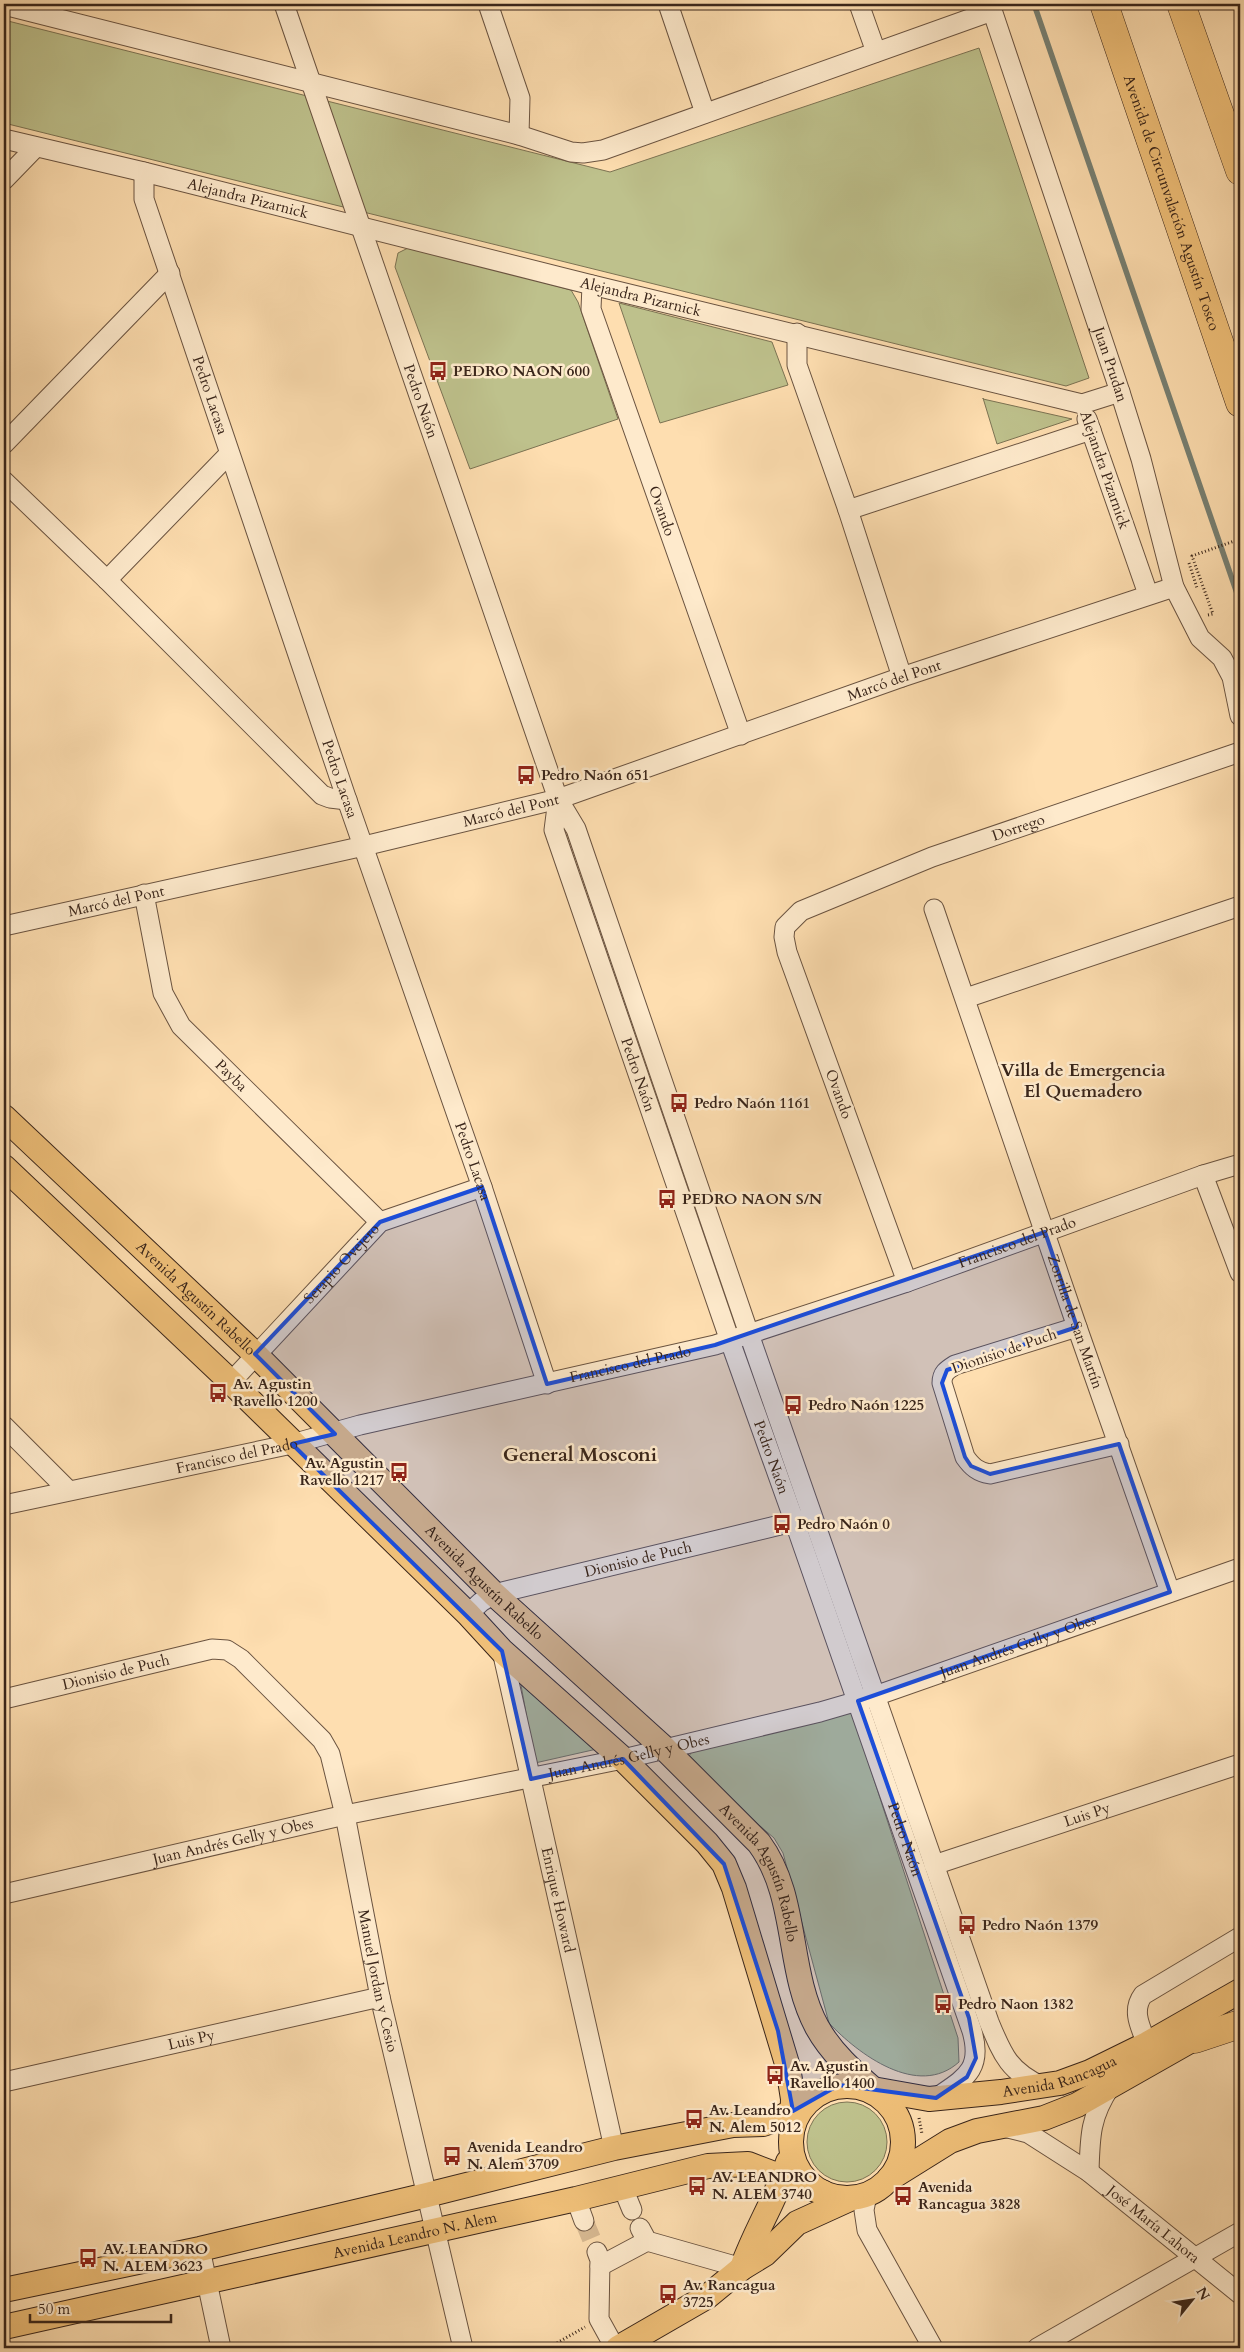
<svg xmlns="http://www.w3.org/2000/svg" width="1244" height="2352" viewBox="0 0 1244 2352" font-family="Cardo,serif">
  <rect width="100%" height="100%" fill="#fedeb0"/>
  <filter id="stains"><feTurbulence type="fractalNoise" baseFrequency=".004" numOctaves="4"/><feColorMatrix values="0 0 0 0 .2 0 0 0 0 .09 0 0 0 0 .02 0 0 0 .5 -.17"/></filter>
  <radialGradient id="worn" r=".72"><stop offset=".6" stop-color="#630" stop-opacity="0"/><stop offset="1" stop-color="#630" stop-opacity=".3"/></radialGradient>
  <g fill="#bec18c" stroke="#7c7353">
    <polygon points="4,20 610,172 979,48 1089,378 1066,386 4,123"/>
    <polygon points="410,247 571,290 578,302 618,419 470,469 395,267 398,253"/>
    <polygon points="619,303 772,342 788,385 660,423"/>
    <polygon points="983,398 983,399 1072,419 997,444"/>
    <polygon points="519,1674 597,1749 535,1763"/>
    <path d="M 852,1712 L 958,2038 L 959,2062 C 918,2099 858,2054 829,2023 L 783,1853 L 774,1838 L 689,1765 L 689,1756 L 693,1750 Z"/>
    <circle cx="847" cy="2142" r="40"/>
  </g>
  <g fill="none" stroke-linecap="round" stroke-linejoin="round">
    <polyline stroke="#778073" stroke-width="5.5" points="1034,4 1240,602"/>
    <polyline stroke="#d7b992" stroke-width="19" stroke-dasharray="19 9" stroke-linecap="butt" points="584,2221 597,2252"/>
    <g stroke="#6a5340" stroke-width="21">
      <g id="minor">
        <path id="s1" d="M 284,4 L 558,799 L 576,829 L 749,1334 L 989,2022 C 1003,2056 1009,2071 1043,2087"/>
        <polyline points="488,4 520,98 519,135"/>
        <polyline points="668,4 705,113"/>
        <polyline points="859,4 876,52"/>
        <path id="s2" d="M 990,4 L 1120,392 L 1141,459 L 1174,587 L 1200,638 L 1222,658 L 1232,677 L 1240,716"/>
        <polyline points="4,5 519,135 571,152 583,153 603,150 992,11"/>
        <path id="s3" d="M 4,139 L 144,172 L 592,285 L 1082,404"/>
        <path id="s4" d="M 144,172 L 144,199 L 347,800 L 482,1187 L 547,1384"/>
        <polyline points="4,180 36,147"/>
        <path id="s5" d="M 592,285 L 591,309 L 741,735"/>
        <polyline points="797,333 797,365 848,510 902,677"/>
        <polyline points="1082,404 1120,392"/>
        <polyline points="1087,419 1148,594"/>
        <polyline points="4,444 170,273"/>
        <polyline points="4,481 107,580 322,795 330,798 347,800"/>
        <polyline points="848,510 1091,430"/>
        <polyline points="107,580 229,454"/>
        <path id="s6" d="M 558,799 L 554,830 L 730,1341 L 795,1523 L 972,2031 C 983,2070 965,2078 936,2098"/>
        <path id="s7" d="M 144,894 L 163,993 L 181,1026 L 380,1222"/>
        <path id="s8" d="M 934,909 L 1077,1327 L 1170,1592"/>
        <path id="s9" d="M 4,926 L 364,846 L 558,799 L 902,677 L 1174,587"/>
        <polyline points="966,998 1240,906"/>
        <polyline points="1203,1175 1240,1273"/>
        <path id="s10" d="M 907,1282 L 787,952 L 784,937 L 785,927 L 801,911 L 932,857 L 1240,752"/>
        <path d="M 1077,1327 L 955,1365 C 947,1370 942,1373 942,1383 L 965,1457 C 972,1467 978,1472 990,1474 L 1119,1444"/>
        <path id="s11" d="M 231,1382 L 380,1222 L 482,1187"/>
        <polyline points="4,1426 68,1490"/>
        <path id="s12" d="M 4,1505 L 292,1444 L 360,1425 L 715,1345 L 907,1282 L 1203,1175 L 1240,1164"/>
        <path id="s13" d="M 468,1614 L 481,1602 L 494,1594 L 805,1519"/>
        <path id="s14" d="M 502,1651 L 614,2148"/>
        <path id="s15" d="M 4,1699 L 212,1649 L 227,1650 L 241,1659 L 322,1740 L 330,1754 L 345,1815 L 380,1997 L 463,2348"/>
        <path id="s16" d="M 934,1865 L 1240,1764"/>
        <path id="s17" d="M 4,1894 L 345,1815 L 623,1759 L 820,1712 L 875,1696 L 1240,1568"/>
        <path d="M 1147,2044 C 1141,2028 1131,2011 1143,1995 L 1240,1937"/>
        <path id="s18" d="M 4,2082 L 380,1997"/>
        <path id="s19" d="M 1004,2127 L 1028,2133 L 1089,2172 L 1240,2294"/>
        <path d="M 1089,2172 C 1090,2137 1090,2117 1110,2087"/>
        <polyline points="623,2188 632,2210"/>
        <polyline points="867,2195 864,2210 867,2230 933,2348"/>
        <polyline points="576,2199 584,2221"/>
        <polyline points="640,2228 647,2241 742,2268"/>
        <polyline points="200,2249 221,2348"/>
        <polyline points="597,2252 600,2260 599,2319 615,2348"/>
        <polyline points="600,2266 647,2241"/>
        <polyline points="1037,2348 1240,2232"/>
      </g>
    </g>
    <g stroke="#39251a" stroke-width="26">
      <g id="major">
        <path id="s20" d="M 4,1117 L 255,1354 L 494,1594 L 665,1749 L 759,1843 C 799,1897 786,1970 817,2027 C 833,2056 858,2076 882,2097"/>
        <polyline points="4,1167 231,1382 468,1614 502,1651 623,1759 707,1843 724,1864 734,1888 788,2067 793,2099 792,2130"/>
        <circle cx="847" cy="2142" r="56"/>
        <path id="s21" d="M 867,2088 L 929,2099 L 1001,2092 L 1060,2083 L 1090,2072 L 1147,2044 L 1240,1991"/>
        <polyline points="889,2179 950,2141 977,2131 1044,2118 1077,2105 1211,2029"/>
        <path d="M 742,2268 C 755,2231 776,2199 788,2162"/>
        <polyline points="4,2290 200,2249 427,2195 614,2148 733,2125 763,2124 778,2119 803,2105"/>
        <path id="s22" d="M 4,2327 L 576,2199 L 708,2166 L 748,2164 L 824,2193"/>
        <polyline points="618,2348 708,2296 742,2268 765,2254 797,2223 852,2198"/>
      </g>
    </g>
    <g stroke="#39251a" stroke-width="29">
      <g id="highway">
        <path id="s23" d="M 1104,4 L 1240,403"/>
        <polyline points="1181,4 1240,171"/>
        <polyline points="1195,2039 1240,2024"/>
      </g>
    </g>
    <g stroke="#39251a" stroke-width="3" stroke-dasharray="1 2.5" stroke-linecap="butt">
      <polyline points="1189,563 1197,588"/>
      <polyline points="1208,615 1213,614 1192,556 1240,539"/>
      <polyline points="919,2118 922,2134"/>
      <polyline points="548,2348 585,2327"/>
    </g>
    <use href="#minor" stroke="#feeacc" stroke-width="19"/>
    <use href="#major" stroke="#efbf78" stroke-width="24"/>
    <use href="#highway" stroke="#efbf78" stroke-width="28"/>
  </g>
  <path fill="#1d4ed8" fill-opacity="0.2" stroke="#1d4ed8" stroke-width="4" stroke-linejoin="round" d="M 482,1187 L 547,1384 L 715,1345 L 1045,1232 L 1077,1327 L 947,1370 L 942,1383 L 965,1457 L 971,1466 L 990,1474 L 1119,1444 L 1170,1592 L 858,1701 L 969,2018 L 976,2058 L 967,2077 L 936,2098 L 839,2085 L 793,2111 L 778,2031 L 724,1864 L 623,1759 L 531,1779 L 502,1651 L 292,1444 L 335,1434 L 255,1354 L 380,1222 Z"/>
  <defs>
    <g id="bus-bare" transform="scale(1.5)"><path d="M-5-6H5V4H4V6H2V4H-2V6H-4V4H-5ZM-3.5-4V0h7V-4ZM-3.5 1.2v1.5H-2V1.2ZM2 1.2v1.5H3.5V1.2Z" fill="#8f2418" stroke="#feeacc" stroke-width="2.5" paint-order="stroke"/></g>
  </defs>
  <g fill-rule="evenodd">
    <use href="#bus-bare" x="438" y="371"/>
    <use href="#bus-bare" x="526" y="775"/>
    <use href="#bus-bare" x="679" y="1103"/>
    <use href="#bus-bare" x="667" y="1199"/>
    <use href="#bus-bare" x="218" y="1393"/>
    <use href="#bus-bare" x="793" y="1405"/>
    <use href="#bus-bare" x="399" y="1472"/>
    <use href="#bus-bare" x="782" y="1524"/>
    <use href="#bus-bare" x="967" y="1925"/>
    <use href="#bus-bare" x="943" y="2004"/>
    <use href="#bus-bare" x="775" y="2075"/>
    <use href="#bus-bare" x="694" y="2119"/>
    <use href="#bus-bare" x="452" y="2156"/>
    <use href="#bus-bare" x="697" y="2186"/>
    <use href="#bus-bare" x="903" y="2196"/>
    <use href="#bus-bare" x="88" y="2258"/>
    <use href="#bus-bare" x="668" y="2294"/>
  </g>
  <g text-anchor="middle" stroke-width="5" stroke-linejoin="round" paint-order="stroke">
    <g font-size="15" fill="#39251a" stroke="#feeacc">
      <text dy="5" stroke="none"><textPath href="#s3" startOffset="251">Alejandra Pizarnick</textPath></text>
      <text dy="5" stroke="none"><textPath href="#s23" startOffset="210">Avenida de Circunvalación Agustín Tosco</textPath></text>
      <text dy="5" stroke="none"><textPath href="#s3" startOffset="656">Alejandra Pizarnick</textPath></text>
      <text dy="5" stroke="none"><textPath href="#s2" startOffset="380">Juan Prudan</textPath></text>
      <text dy="5" stroke="none"><textPath href="#s4" startOffset="234">Pedro Lacasa</textPath></text>
      <text dy="5" stroke="none"><textPath href="#s1" startOffset="420">Pedro Naón</textPath></text>
      <text transform="translate(1105 470) rotate(71)" y="5">Alejandra Pizarnick</text>
      <text dy="5" stroke="none"><textPath href="#s5" startOffset="238">Ovando</textPath></text>
      <text dy="5" stroke="none"><textPath href="#s9" startOffset="925">Marcó del Pont</textPath></text>
      <text dy="5" stroke="none"><textPath href="#s4" startOffset="639">Pedro Lacasa</textPath></text>
      <text dy="5" stroke="none"><textPath href="#s9" startOffset="520">Marcó del Pont</textPath></text>
      <text dy="5" stroke="none"><textPath href="#s10" startOffset="632">Dorrego</textPath></text>
      <text dy="5" stroke="none"><textPath href="#s9" startOffset="115">Marcó del Pont</textPath></text>
      <text dy="5" stroke="none"><textPath href="#s6" startOffset="290">Pedro Naón</textPath></text>
      <text dy="5" stroke="none"><textPath href="#s7" startOffset="209">Payba</textPath></text>
      <text transform="translate(839 1094) rotate(70)" y="5">Ovando</text>
      <text dy="5" stroke="none"><textPath href="#s4" startOffset="1044">Pedro Lacasa</textPath></text>
      <text dy="5" stroke="none"><textPath href="#s12" startOffset="1048">Francisco del Prado</textPath></text>
      <text dy="5" stroke="none"><textPath href="#s11" startOffset="162">Serapio Ovejero</textPath></text>
      <text dy="5" stroke="none"><textPath href="#s20" startOffset="264">Avenida Agustín Rabello</textPath></text>
      <text dy="5" stroke="none"><textPath href="#s8" startOffset="436">Zorrilla de San Martín</textPath></text>
      <text transform="translate(1004 1351) rotate(-19)" y="5">Dionisio de Puch</text>
      <text dy="5" stroke="none"><textPath href="#s12" startOffset="642">Francisco del Prado</textPath></text>
      <text dy="5" stroke="none"><textPath href="#s12" startOffset="238">Francisco del Prado</textPath></text>
      <text dy="5" stroke="none"><textPath href="#s6" startOffset="695">Pedro Naón</textPath></text>
      <text dy="5" stroke="none"><textPath href="#s13" startOffset="181">Dionisio de Puch</textPath></text>
      <text dy="5" stroke="none"><textPath href="#s20" startOffset="669">Avenida Agustín Rabello</textPath></text>
      <text dy="5" stroke="none"><textPath href="#s17" startOffset="1045">Juan Andrés Gelly y Obes</textPath></text>
      <text dy="5" stroke="none"><textPath href="#s15" startOffset="115">Dionisio de Puch</textPath></text>
      <text dy="5" stroke="none"><textPath href="#s17" startOffset="640">Juan Andrés Gelly y Obes</textPath></text>
      <text dy="5" stroke="none"><textPath href="#s16" startOffset="161">Luis Py</textPath></text>
      <text dy="5" stroke="none"><textPath href="#s6" startOffset="1100">Pedro Naón</textPath></text>
      <text dy="5" stroke="none"><textPath href="#s17" startOffset="235">Juan Andrés Gelly y Obes</textPath></text>
      <text dy="5" stroke="none"><textPath href="#s20" startOffset="1074">Avenida Agustín Rabello</textPath></text>
      <text dy="5" stroke="none"><textPath href="#s14" startOffset="255">Enrique Howard</textPath></text>
      <text dy="5" stroke="none"><textPath href="#s15" startOffset="608">Manuel Jordan y Cesio</textPath></text>
      <text dy="5" stroke="none"><textPath href="#s18" startOffset="192">Luis Py</textPath></text>
      <text dy="5" stroke="none"><textPath href="#s21" startOffset="196">Avenida Rancagua</textPath></text>
      <text dy="5" stroke="none"><textPath href="#s19" startOffset="180">José María Lahora</textPath></text>
      <text dy="5" stroke="none"><textPath href="#s22" startOffset="421">Avenida Leandro N. Alem</textPath></text>
    </g>
    <g font-size="15" font-weight="bold" fill="#39251a" stroke="#feeacc" text-anchor="start">
      <text x="453" y="376">PEDRO NAON 600</text>
      <text x="541" y="780">Pedro Naón 651</text>
      <text x="694" y="1108">Pedro Naón 1161</text>
      <text x="682" y="1204">PEDRO NAON S/N</text>
      <text x="233" y="1389">Av. Agustin<tspan x="233" dy="17">Ravello 1200</tspan></text>
      <text x="808" y="1410">Pedro Naón 1225</text>
      <text x="384" y="1468" text-anchor="end">Av. Agustin<tspan x="384" dy="17">Ravello 1217</tspan></text>
      <text x="797" y="1529">Pedro Naón 0</text>
      <text x="982" y="1930">Pedro Naón 1379</text>
      <text x="958" y="2009">Pedro Naon 1382</text>
      <text x="790" y="2071">Av. Agustin<tspan x="790" dy="17">Ravello 1400</tspan></text>
      <text x="709" y="2115">Av. Leandro<tspan x="709" dy="17">N. Alem 5012</tspan></text>
      <text x="467" y="2152">Avenida Leandro<tspan x="467" dy="17">N. Alem 3709</tspan></text>
      <text x="712" y="2182">AV. LEANDRO<tspan x="712" dy="17">N. ALEM 3740</tspan></text>
      <text x="918" y="2192">Avenida<tspan x="918" dy="17">Rancagua 3828</tspan></text>
      <text x="103" y="2254">AV. LEANDRO<tspan x="103" dy="17">N. ALEM 3623</tspan></text>
      <text x="683" y="2290">Av. Rancagua<tspan x="683" dy="17">3725</tspan></text>
    </g>
    <g font-size="18" font-weight="bold" fill="#39251a" stroke="#feeacc">
      <text x="1083" y="1076">Villa de Emergencia<tspan x="1083" dy="21">El Quemadero</tspan></text>
    </g>
    <g font-size="20" font-weight="bold" fill="#39251a" stroke="#feeacc">
      <text x="580" y="1461">General Mosconi</text>
    </g>
  </g>
  <rect width="1244" height="2352" fill="none" stroke="#fedeb0" stroke-width="20"/>
  <rect x="5" y="5" width="1234" height="2342" fill="none" stroke="#39251a" stroke-width="2.5"/>
  <rect x="10" y="10" width="1224" height="2332" fill="none" stroke="#39251a"/>
  <g transform="translate(1192 2300) rotate(60)" stroke="#feeacc" stroke-width="4" paint-order="stroke">
  <path d="M0-4L9 19L0 12L-9 19Z" fill="#39251a"/>
  <text y="-8" font-size="14" font-weight="bold" text-anchor="middle" fill="#39251a">N</text>
  </g>
  <path d="M30 2314v8h141v-8" fill="none" stroke="#39251a" stroke-width="2.5"/>
  <text x="38" y="2314" font-size="15" fill="#39251a" stroke="#feeacc" stroke-width="4" paint-order="stroke">50 m</text>
  <rect width="100%" height="100%" filter="url(#stains)"/>
  <rect width="100%" height="100%" fill="url(#worn)"/>
</svg>
